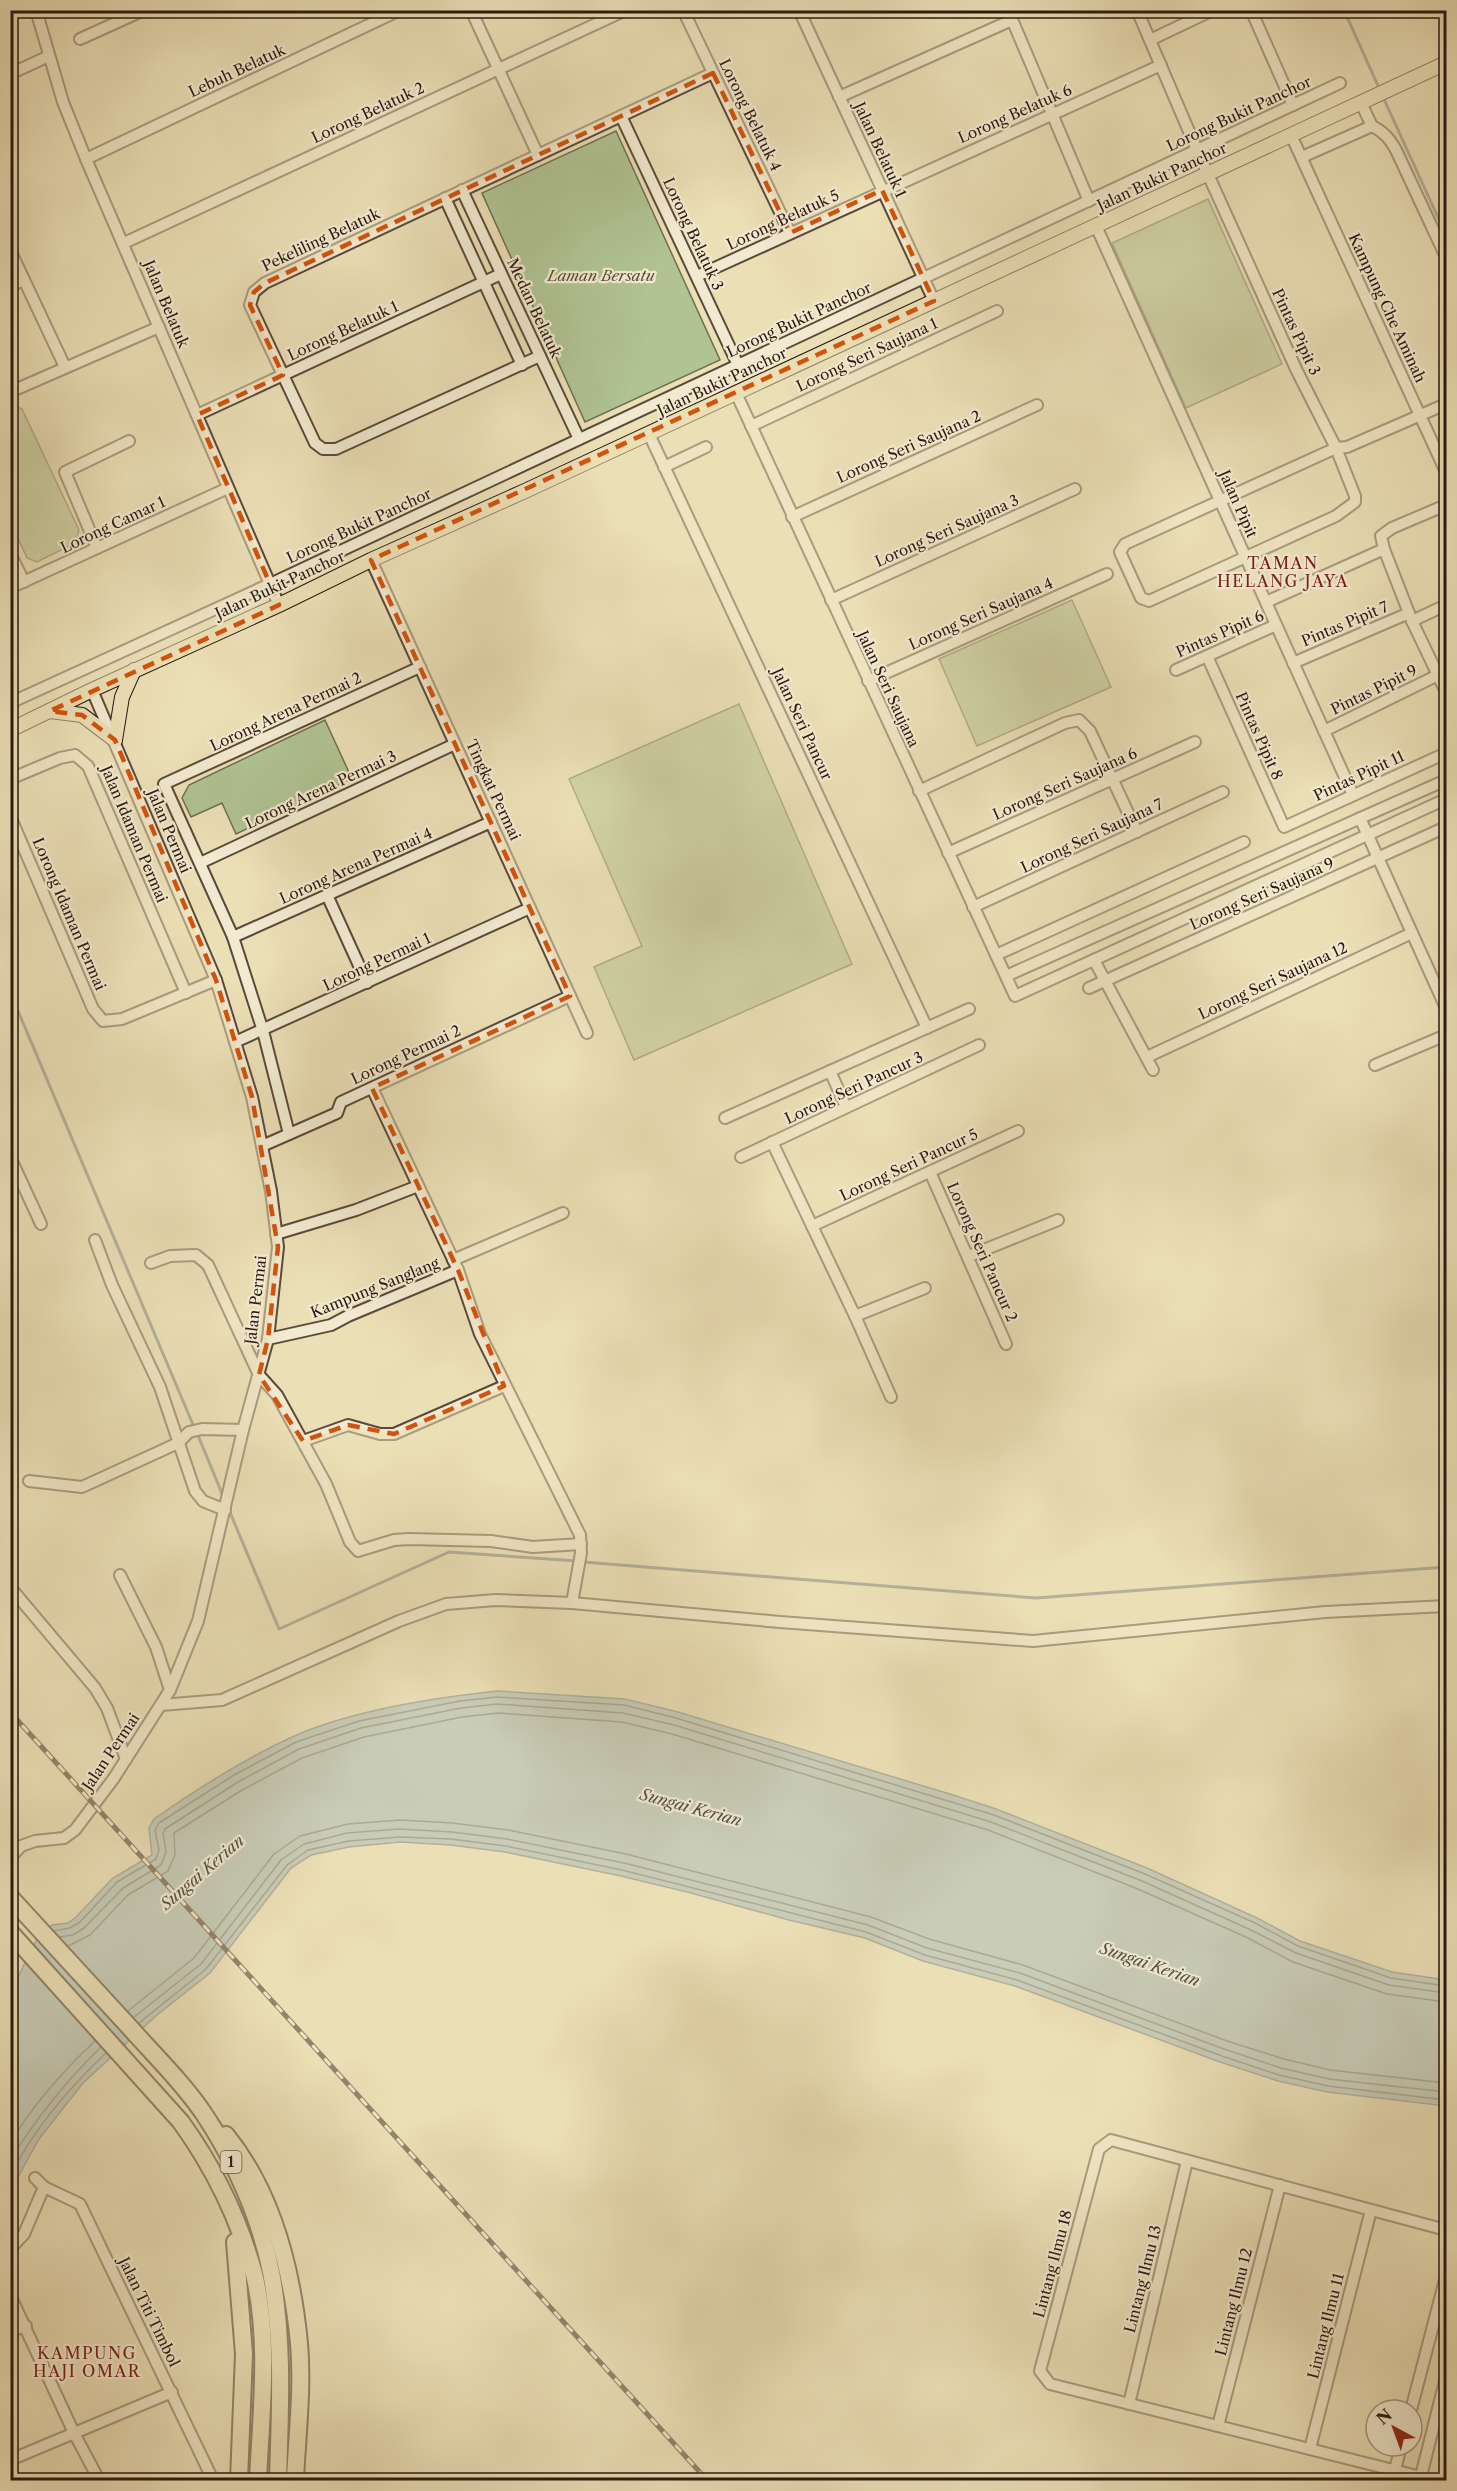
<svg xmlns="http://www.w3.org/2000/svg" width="1457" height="2491" viewBox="0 0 1457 2491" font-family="'Libre Caslon Text',serif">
  <rect width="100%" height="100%" fill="#ebdfb6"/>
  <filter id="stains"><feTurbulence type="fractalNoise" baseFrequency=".00333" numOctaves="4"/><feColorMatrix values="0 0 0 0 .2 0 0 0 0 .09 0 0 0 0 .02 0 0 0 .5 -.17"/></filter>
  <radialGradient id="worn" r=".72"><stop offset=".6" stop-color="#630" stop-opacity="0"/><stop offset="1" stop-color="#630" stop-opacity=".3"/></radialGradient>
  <g fill="#b0c393" stroke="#6e6e52" stroke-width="1.5">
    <polygon points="616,131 720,360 585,422 482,193"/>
    <polygon points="1208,199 1282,364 1186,408 1112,243"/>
    <polygon points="14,405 22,409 79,530 75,543 37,562 27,558 11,523 10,406"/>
    <polygon points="1072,600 1111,687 977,746 939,659"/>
    <polygon points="739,704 852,964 634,1060 594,967 642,946 569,779"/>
    <polygon points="325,720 352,779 236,834 222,803 191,817 182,798 189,785"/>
  </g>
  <path fill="#9fb9ba" stroke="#717976" stroke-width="1.5" d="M 497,1691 L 625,1699 L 678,1712 L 950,1794 L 996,1809 L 1147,1868 L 1257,1918 L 1300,1941 L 1392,1972 L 1446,1980 L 1446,2106 L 1327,2092 L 1278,2081 L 1220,2062 L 1015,1986 L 923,1961 L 865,1938 L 789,1920 L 691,1893 L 621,1876 L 505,1852 L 451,1845 L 400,1842 L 349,1847 L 311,1855 L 291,1868 L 210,1973 L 157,2015 L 83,2083 L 39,2139 L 11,2190 L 11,1991 L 36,1941 L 45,1930 L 52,1925 L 68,1923 L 76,1917 L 113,1878 L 152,1855 L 149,1828 L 154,1819 C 197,1789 244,1759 292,1737 C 352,1710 432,1698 497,1691 Z"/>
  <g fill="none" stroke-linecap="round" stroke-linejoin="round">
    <g stroke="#656865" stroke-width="1.5">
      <polyline points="54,1931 70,1928 80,1922 117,1882 156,1859 159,1850 155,1830 159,1823 234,1775 296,1742 359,1721 460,1701 497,1697 624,1705 676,1718 994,1815 1145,1874 1255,1923 1298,1946 1391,1978 1446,1986"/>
      <polyline points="60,1937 73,1935 84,1928 123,1888 161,1865 166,1852 163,1833 165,1829 238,1782 299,1749 361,1728 461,1708 497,1704 623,1713 674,1725 991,1822 1142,1881 1251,1930 1296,1953 1389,1985 1446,1993"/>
      <polyline points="68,1946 90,1935 128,1895 168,1871 175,1855 174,1833 242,1790 302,1758 364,1737 462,1717 498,1713 622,1722 672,1734 988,1830 1138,1889 1248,1938 1293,1962 1387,1994 1446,2002"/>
      <polyline points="128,2011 194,1958 274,1854 300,1836 348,1824 400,1820 452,1823 508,1830 626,1854 871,1917 929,1939 1023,1965 1227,2041 1284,2059 1330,2070 1446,2083"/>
      <polyline points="134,2017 201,1964 281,1860 304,1844 347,1833 399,1829 452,1832 507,1839 624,1863 868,1925 927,1948 1020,1973 1224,2049 1281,2068 1329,2079 1446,2092"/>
      <polyline points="139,2023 206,1969 287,1865 308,1850 349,1841 400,1837 451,1839 506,1846 622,1870 866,1932 925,1955 1017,1980 1222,2056 1279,2075 1328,2086 1446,2100"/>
      <path d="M 10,2143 C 33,2105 63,2071 95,2041"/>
      <path d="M 10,2160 C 36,2119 66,2081 101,2047"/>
      <path d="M 10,2176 C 33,2130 69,2088 106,2053"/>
    </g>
    <g stroke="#717976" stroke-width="3">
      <polyline points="1344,10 1379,88"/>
      <polyline points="1383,97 1446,235"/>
      <polyline points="10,992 194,1427"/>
      <polyline points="197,1433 223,1496"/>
      <polyline points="229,1510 279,1629 449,1552 577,1561"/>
      <polyline points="583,1562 1036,1598 1446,1567"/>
    </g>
    <g stroke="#5b4a3a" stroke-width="14">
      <g id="minor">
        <polyline points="36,10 63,102 86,159 279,605"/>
        <polyline points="471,10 538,155"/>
        <polyline points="683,10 790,233"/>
        <polyline points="799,10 934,301"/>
        <polyline points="1008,10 1089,201"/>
        <polyline points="1137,10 1197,150 1296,369 1336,448 1355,496 1355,502 1336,516 1149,601 1141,598 1120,552 1125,544 1336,448 1347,447 1446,404"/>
        <polyline points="1251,10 1293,105"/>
        <polyline points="80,39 144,10"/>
        <polyline points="1150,40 1213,10"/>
        <polyline points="10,74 49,56"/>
        <polyline points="839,97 1012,20"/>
        <polyline points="1361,103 1372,126"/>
        <polyline points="621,116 738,365"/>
        <polyline points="1291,135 1446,472"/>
        <path d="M 1302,157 L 1372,126 C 1384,132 1390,139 1396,150 L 1446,257"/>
        <polyline points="86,159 400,10"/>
        <polyline points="462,190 579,439"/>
        <polyline points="445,198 522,365"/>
        <polyline points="1096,226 1353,795"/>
        <polyline points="124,243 626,10"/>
        <polyline points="10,250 65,367"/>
        <polyline points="697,276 1161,65"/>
        <polyline points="10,286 24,280"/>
        <polyline points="540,356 336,449 323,449 315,443 250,305 254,292 265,283 713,73"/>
        <polyline points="10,392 159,327"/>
        <polyline points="736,393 1015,996 1446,799"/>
        <polyline points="197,415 501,274"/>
        <polyline points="751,426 997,311"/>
        <polyline points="649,434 927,1028"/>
        <polyline points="664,467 706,447"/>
        <polyline points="1446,505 1392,528 1381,536 1384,549 1412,621 1446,692"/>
        <polyline points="792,517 1037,405"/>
        <polyline points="97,548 65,472 129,441"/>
        <polyline points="10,553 24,582"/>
        <polyline points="371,560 587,1033"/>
        <polyline points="10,588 228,488"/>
        <polyline points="831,600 1075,489"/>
        <polyline points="1266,602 1384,549"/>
        <polyline points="1412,621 1446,605"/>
        <polyline points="1207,656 1284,827 1446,753"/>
        <polyline points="1293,663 1409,613"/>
        <polyline points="1176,670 1276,625"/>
        <polyline points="868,681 1107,574"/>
        <polyline points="10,703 270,584 1340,83"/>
        <polyline points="1324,731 1438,675"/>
        <polyline points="10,779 60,758 75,755 88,766 186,993"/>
        <polyline points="919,791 1065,723 1079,720 1090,731 1137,832"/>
        <polyline points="10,816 93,1009 103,1021 122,1019 216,980"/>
        <polyline points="1360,818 1446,1008"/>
        <polyline points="948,853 1195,742"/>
        <polyline points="200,863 455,744"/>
        <polyline points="327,895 367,983"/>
        <polyline points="973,907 1223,792"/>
        <polyline points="233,937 491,822"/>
        <polyline points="996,955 1244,842"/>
        <polyline points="1094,960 1153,1070"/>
        <polyline points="1006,976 1446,780"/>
        <polyline points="1089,988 1446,827"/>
        <polyline points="235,1042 530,908"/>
        <polyline points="1147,1057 1412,933"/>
        <polyline points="1375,1065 1446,1035"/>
        <polyline points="830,1071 846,1107"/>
        <polyline points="372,1088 458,1270 480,1334 580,1535 581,1553 572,1603"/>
        <polyline points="725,1118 969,1009"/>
        <polyline points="289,1134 263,1031 233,937 164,784 420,667"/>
        <polyline points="772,1142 855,1316 891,1397"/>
        <polyline points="262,1146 337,1113 341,1102 570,996"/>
        <polyline points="10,1157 41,1224"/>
        <polyline points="741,1157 979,1045"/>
        <polyline points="930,1172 1006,1344"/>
        <polyline points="812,1226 1018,1131"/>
        <polyline points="276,1234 356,1210 418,1186"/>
        <polyline points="95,1240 112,1285 160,1387 195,1491 203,1501 225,1510"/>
        <polyline points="969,1256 1058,1220"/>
        <polyline points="453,1260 563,1213"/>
        <polyline points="151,1263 170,1256 196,1255 208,1265 259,1375 277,1395 326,1484 350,1542 358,1551 394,1540 409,1539 491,1541 533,1547 581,1544"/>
        <polyline points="855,1316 925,1288"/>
        <polyline points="268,1339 331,1325 348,1316 458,1270"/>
        <polyline points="303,1441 348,1425 380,1434 394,1434 504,1386"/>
        <polyline points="29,1481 82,1487 178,1443 189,1432 202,1429 243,1430"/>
        <polyline points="120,1575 156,1647 170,1690"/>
        <polyline points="10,1587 95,1688 107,1708 126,1759"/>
        <polyline points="161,1705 222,1700 399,1621 446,1604 496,1600 572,1603 780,1622 1033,1641 1325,1612 1446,1606"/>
        <polyline points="10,1858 21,1846 35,1841 64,1838 75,1830 114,1778 170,1690 198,1621 243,1430 268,1339 278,1247 271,1191 252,1097 216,980 92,690"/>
        <polyline points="35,2178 44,2187 80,2204 213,2480"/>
        <polyline points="10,2249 24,2234 44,2187"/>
        <polyline points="10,2295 74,2433 99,2480"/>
        <polyline points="10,2331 26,2326"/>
        <polyline points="1129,2404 1187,2161"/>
        <polyline points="1411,2410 1446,2276"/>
        <polyline points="1218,2426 1280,2185"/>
        <polyline points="1310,2449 1371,2210"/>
        <polyline points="10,2460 172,2392"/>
        <polyline points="1395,2470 1401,2446"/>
        <polyline points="1421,2477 1050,2384 1040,2371 1099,2149 1111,2140 1446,2230"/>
        <polyline points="1420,2480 1446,2377"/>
        <polyline points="1446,2480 1446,2477"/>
      </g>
    </g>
    <g stroke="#2b1810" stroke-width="16">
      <g id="major">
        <polyline points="50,711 82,715 115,740"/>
        <polyline points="10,730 92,690 279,605 371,560 525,491 1446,63"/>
        <polyline points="115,740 122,697 134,670"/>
      </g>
    </g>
    <g stroke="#2b1810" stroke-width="20">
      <g id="highway">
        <path d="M 10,1897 C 51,1942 92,1986 133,2031 C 157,2058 184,2084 204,2114 C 235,2160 260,2218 271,2272 C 284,2341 280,2411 278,2480"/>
        <path d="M 10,1932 L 181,2122 C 214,2168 239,2219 254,2274 C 270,2340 261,2414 258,2480"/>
        <path d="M 226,2135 C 272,2192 292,2271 299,2343 C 303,2388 297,2435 295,2480"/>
        <polyline points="235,2242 244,2354 239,2480"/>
      </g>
    </g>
    <use href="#minor" stroke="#f2ead0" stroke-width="10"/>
    <use href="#major" stroke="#ebdfb6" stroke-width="14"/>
    <use href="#highway" stroke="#ebdfb6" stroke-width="16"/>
    <g stroke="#2b1810" stroke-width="5">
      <polyline id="rail" points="10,1712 707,2480"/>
    </g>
    <use href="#rail" stroke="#f2ead0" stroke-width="3" stroke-dasharray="9" stroke-linecap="butt"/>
  </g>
  <path d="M0 0H1457V2491H0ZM 713,73 L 790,233 L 882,190 L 934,301 L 371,560 L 570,996 L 372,1088 L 458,1270 L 504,1386 L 394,1434 L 348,1425 L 303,1441 L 259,1375 L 268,1339 L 278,1247 L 252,1097 L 216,980 L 115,740 L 82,715 L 50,711 L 279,605 L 197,415 L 283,375 L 250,305 L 254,292 L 265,283 Z" fill="#ebdfb6" fill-opacity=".55" fill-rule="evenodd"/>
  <path fill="none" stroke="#d5520c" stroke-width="4.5" stroke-dasharray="12 8" stroke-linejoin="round" d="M 713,73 L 790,233 L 882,190 L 934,301 L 371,560 L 570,996 L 372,1088 L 458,1270 L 504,1386 L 394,1434 L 348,1425 L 303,1441 L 259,1375 L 268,1339 L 278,1247 L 252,1097 L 216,980 L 115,740 L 82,715 L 50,711 L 279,605 L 197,415 L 283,375 L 250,305 L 254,292 L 265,283 Z"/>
  <g text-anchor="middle" stroke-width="4.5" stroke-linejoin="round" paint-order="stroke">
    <rect fill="#f2ead0" stroke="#67574a" stroke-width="1.5" x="220.5" y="2151" width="21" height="22" rx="4.5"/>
    <g font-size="14" font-weight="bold" fill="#2b1810">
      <text x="231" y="2167">1</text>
    </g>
    <g font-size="15" fill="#2b1810" stroke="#f2ead0">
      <text transform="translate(237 71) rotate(-25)" y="5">Lebuh Belatuk</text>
      <text transform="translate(368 113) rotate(-25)" y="5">Lorong Belatuk 2</text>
      <text transform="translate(1015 114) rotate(-24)" y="5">Lorong Belatuk 6</text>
      <text transform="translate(1239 114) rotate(-25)" y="5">Lorong Bukit Panchor</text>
      <text transform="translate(750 115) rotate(64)" y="5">Lorong Belatuk 4</text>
      <text transform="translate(880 150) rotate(65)" y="5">Jalan Belatuk 1</text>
      <text transform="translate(1162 177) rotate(-25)" y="5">Jalan Bukit Panchor</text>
      <text transform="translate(783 220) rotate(-25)" y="5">Lorong Belatuk 5</text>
      <text transform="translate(693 234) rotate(65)" y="5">Lorong Belatuk 3</text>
      <text transform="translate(321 240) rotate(-25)" y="5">Pekeliling Belatuk</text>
      <text transform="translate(166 304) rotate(67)" y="5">Jalan Belatuk</text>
      <text transform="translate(534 308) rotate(65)" y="5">Medan Belatuk</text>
      <text transform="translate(1387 308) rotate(65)" y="5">Kampung Che Aminah</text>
      <text transform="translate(799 320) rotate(-25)" y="5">Lorong Bukit Panchor</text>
      <text transform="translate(343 331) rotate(-25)" y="5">Lorong Belatuk 1</text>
      <text transform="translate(1296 332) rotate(65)" y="5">Pintas Pipit 3</text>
      <text transform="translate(867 355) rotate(-25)" y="5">Lorong Seri Saujana 1</text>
      <text transform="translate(722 382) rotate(-25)" y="5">Jalan Bukit Panchor</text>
      <text transform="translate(909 447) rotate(-24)" y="5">Lorong Seri Saujana 2</text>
      <text transform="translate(1238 504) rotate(66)" y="5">Jalan Pipit</text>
      <text transform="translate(113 525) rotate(-25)" y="5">Lorong Camar 1</text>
      <text transform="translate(359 526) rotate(-25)" y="5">Lorong Bukit Panchor</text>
      <text transform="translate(947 531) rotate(-24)" y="5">Lorong Seri Saujana 3</text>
      <text transform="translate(280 585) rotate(-25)" y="5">Jalan Bukit Panchor</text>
      <text transform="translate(981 614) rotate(-24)" y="5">Lorong Seri Saujana 4</text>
      <text transform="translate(1345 624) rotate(-23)" y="5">Pintas Pipit 7</text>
      <text transform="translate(1220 634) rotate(-24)" y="5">Pintas Pipit 6</text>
      <text transform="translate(888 689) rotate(65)" y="5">Jalan Seri Saujana</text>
      <text transform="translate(1374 690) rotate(-26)" y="5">Pintas Pipit 9</text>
      <text transform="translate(286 712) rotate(-25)" y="5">Lorong Arena Permai 2</text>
      <text transform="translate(802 724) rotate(65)" y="5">Jalan Seri Pancur</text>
      <text transform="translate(1259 736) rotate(66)" y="5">Pintas Pipit 8</text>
      <text transform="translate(1359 776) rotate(-25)" y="5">Pintas Pipit 11</text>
      <text transform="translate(1065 784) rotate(-24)" y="5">Lorong Seri Saujana 6</text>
      <text transform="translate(321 790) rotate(-25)" y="5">Lorong Arena Permai 3</text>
      <text transform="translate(493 790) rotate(65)" y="5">Tingkat Permai</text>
      <text transform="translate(169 831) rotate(67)" y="5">Jalan Permai</text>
      <text transform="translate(134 834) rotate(67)" y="5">Jalan Idaman Permai</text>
      <text transform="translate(1092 836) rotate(-25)" y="5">Lorong Seri Saujana 7</text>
      <text transform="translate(356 866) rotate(-24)" y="5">Lorong Arena Permai 4</text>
      <text transform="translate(1262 894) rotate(-24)" y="5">Lorong Seri Saujana 9</text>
      <text transform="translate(69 914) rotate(67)" y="5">Lorong Idaman Permai</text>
      <text transform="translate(377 962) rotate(-25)" y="5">Lorong Permai 1</text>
      <text transform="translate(1273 981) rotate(-25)" y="5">Lorong Seri Saujana 12</text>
      <text transform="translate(406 1055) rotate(-25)" y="5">Lorong Permai 2</text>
      <text transform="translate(854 1088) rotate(-25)" y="5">Lorong Seri Pancur 3</text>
      <text transform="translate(909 1165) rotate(-25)" y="5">Lorong Seri Pancur 5</text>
      <text transform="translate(982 1252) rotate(66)" y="5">Lorong Seri Pancur 2</text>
      <text transform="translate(375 1288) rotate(-22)" y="5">Kampung Sanglang</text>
      <text transform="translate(256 1300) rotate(-83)" y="5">Jalan Permai</text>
      <text transform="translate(111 1752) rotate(-56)" y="5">Jalan Permai</text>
      <text transform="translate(1053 2264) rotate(-75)" y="5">Lintang Ilmu 18</text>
      <text transform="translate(1143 2279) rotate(-76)" y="5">Lintang Ilmu 13</text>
      <text transform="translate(1234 2302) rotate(-76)" y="5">Lintang Ilmu 12</text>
      <text transform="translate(149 2312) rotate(64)" y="5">Jalan Titi Timbol</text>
      <text transform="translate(1326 2326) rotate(-76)" y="5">Lintang Ilmu 11</text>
    </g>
    <g font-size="15" font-style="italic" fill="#534b37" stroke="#f2ead0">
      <text x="601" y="281">Laman Bersatu</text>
    </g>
    <g font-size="16" letter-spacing="1.5" fill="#7a1f14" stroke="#f2ead0">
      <text x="1283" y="569">TAMAN<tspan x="1283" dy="18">HELANG JAYA</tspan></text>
      <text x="87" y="2359">KAMPUNG<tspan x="87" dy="18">HAJI OMAR</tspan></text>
    </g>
    <g font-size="16" font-style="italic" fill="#54504c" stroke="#f2ead0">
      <text transform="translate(691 1807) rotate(15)" y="6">Sungai Kerian</text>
      <text transform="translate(202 1872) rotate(-41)" y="6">Sungai Kerian</text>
      <text transform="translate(1150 1964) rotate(19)" y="6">Sungai Kerian</text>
    </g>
  </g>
  <rect width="1457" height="2491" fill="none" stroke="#ebdfb6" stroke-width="36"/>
  <rect x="12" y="12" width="1433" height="2467" fill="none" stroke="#2b1810" stroke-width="3"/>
  <rect x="18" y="18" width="1421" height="2455" fill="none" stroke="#2b1810" stroke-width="1.5"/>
  <g transform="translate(1394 2428) rotate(319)"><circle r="28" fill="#f2ead0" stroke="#a29683" stroke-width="1.5"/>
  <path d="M0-4.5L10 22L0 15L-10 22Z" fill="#8f2418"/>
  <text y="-9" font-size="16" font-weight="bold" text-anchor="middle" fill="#2b1810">N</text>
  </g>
  <rect width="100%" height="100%" filter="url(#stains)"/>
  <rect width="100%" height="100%" fill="url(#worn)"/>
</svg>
